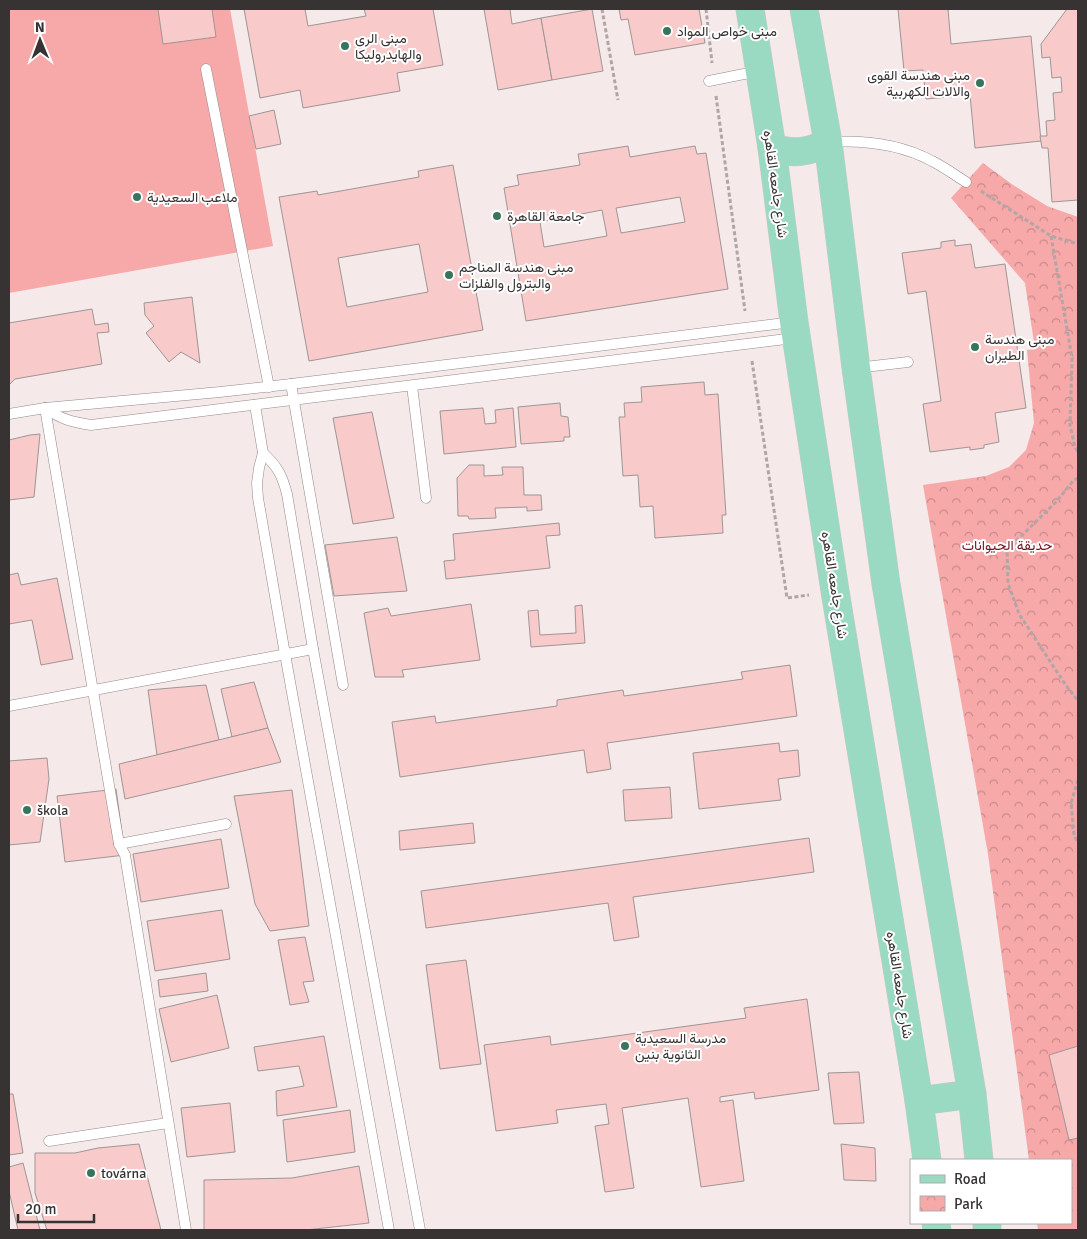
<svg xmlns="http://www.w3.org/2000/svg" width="1087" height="1239" viewBox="0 0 1087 1239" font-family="Signika,Vazirmatn,sans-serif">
  <defs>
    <pattern id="park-crowns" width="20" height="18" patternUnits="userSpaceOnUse" patternTransform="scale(1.25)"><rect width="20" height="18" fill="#f7a8a9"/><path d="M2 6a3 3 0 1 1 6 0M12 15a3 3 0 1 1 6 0" fill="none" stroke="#c9898a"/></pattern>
  </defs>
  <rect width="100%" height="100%" fill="#f5e9e9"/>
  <polygon fill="url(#park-crowns)" points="983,163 1013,185 1047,206 1078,217 1078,1230 1038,1230 1037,1223 1071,1223 1071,1160 1029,1160 988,854 923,485 986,476 1009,467 1026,450 1034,423 1027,350 1035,349 1025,283 951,198"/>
  <polygon fill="#f7a8a9" points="9,9 230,9 273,246 9,293"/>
  <g fill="#f8caca" stroke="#9f9595" fill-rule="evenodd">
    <polygon points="158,9 212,9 216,37 163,44"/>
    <polygon points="244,9 305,9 308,26 366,16 364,9 433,9 443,65 397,73 400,91 303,108 300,90 260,98"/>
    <polygon points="484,9 510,9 512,24 541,18 552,80 498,90"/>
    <polygon points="592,9 603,71 552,80 541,18"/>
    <polygon points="619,9 699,9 705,43 635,55 628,19 621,20"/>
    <polygon points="898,9 948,9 951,44 1031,36 1041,141 975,148 970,95 926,99 923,70 904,71"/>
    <polygon points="1067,9 1078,9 1078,200 1052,202 1048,148 1042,148 1040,136 1047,136 1046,121 1055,120 1053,93 1062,92 1061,77 1052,78 1050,57 1042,58 1041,44"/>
    <polygon points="274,110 281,144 256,149 249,116"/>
    <path d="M 628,146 L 630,157 L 695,146 L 697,154 L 706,153 L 728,289 L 526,321 L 504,188 L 519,185 L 517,175 L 580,165 L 578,154 ZM 680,197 L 685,222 L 621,233 L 616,208 ZM 602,210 L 607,236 L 544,247 L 540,222 Z"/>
    <path d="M 453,165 L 483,330 L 309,361 L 279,197 L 317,191 L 318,195 L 419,177 L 418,171 ZM 419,244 L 428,292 L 347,307 L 338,258 Z"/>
    <polygon points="955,240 955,246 971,244 975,268 1005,264 1026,408 995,413 999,442 984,445 984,448 970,450 970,447 930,452 923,404 941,401 926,291 908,294 902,253 941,248 941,242"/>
    <polygon points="192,297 200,363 181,352 169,362 146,333 154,326 145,315 144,303"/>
    <polygon points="92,309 95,325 108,323 109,332 97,333 102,364 15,379 9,385 9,323"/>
    <polygon points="704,382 705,395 718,394 726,515 722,515 723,533 655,538 653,506 640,507 638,475 623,476 619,417 625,417 624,403 642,402 641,387"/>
    <polygon points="560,403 561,416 568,417 570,437 564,437 564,441 521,444 518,407"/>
    <polygon points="483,408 485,424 496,423 495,410 513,408 516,447 444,454 440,411"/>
    <polygon points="372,412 394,518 353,524 333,418"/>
    <polygon points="40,434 34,497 9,500 9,440 30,435"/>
    <polygon points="469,465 484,465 484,476 503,475 502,467 523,467 524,495 541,495 542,510 527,511 527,507 495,508 496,518 469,519 468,516 458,516 457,478"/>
    <polygon points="559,523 560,535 546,536 550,568 446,579 444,561 455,560 453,534"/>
    <polygon points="397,537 407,591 334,596 325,545"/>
    <polygon points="18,573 21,585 57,578 73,659 41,665 32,620 9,624 9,575"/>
    <polygon points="471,604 480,660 402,670 404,677 375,677 364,613 388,608 391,616"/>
    <polygon points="582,605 585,643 531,647 528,611 538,610 540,635 576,633 575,606"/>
    <polygon points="790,665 797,716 607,743 611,769 587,773 584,750 400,777 392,722 435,716 436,723 557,706 557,700 623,690 624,696 743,679 741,672"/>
    <polygon points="254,682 268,728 232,737 221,689"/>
    <polygon points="206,685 219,740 157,755 148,690"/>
    <polygon points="268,728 281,762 125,799 119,764"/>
    <polygon points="779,743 780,752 798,750 800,776 778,779 781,800 699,809 693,753"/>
    <polygon points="47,758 49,779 40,842 9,845 9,761"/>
    <polygon points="670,787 672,818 625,821 623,790"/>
    <polygon points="116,789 125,855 65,862 57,796"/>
    <polygon points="292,790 309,926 270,931 255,904 234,796"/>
    <polygon points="473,823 475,843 400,850 399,831"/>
    <polygon points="809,838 814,872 633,897 639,937 614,941 608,903 426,928 421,891"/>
    <polygon points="221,839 229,888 141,902 133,854"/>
    <polygon points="222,910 230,959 155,971 147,921"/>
    <polygon points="305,937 314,981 303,982 309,1002 290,1005 278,940"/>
    <polygon points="466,960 481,1064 440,1069 426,965"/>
    <polygon points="206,973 208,991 160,997 158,980"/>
    <polygon points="217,995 229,1048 171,1062 159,1009"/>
    <polygon points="807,999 819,1090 755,1099 754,1092 720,1097 720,1102 733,1100 744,1181 701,1187 688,1098 622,1108 634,1188 605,1192 595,1126 609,1124 606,1104 556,1110 558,1123 496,1131 484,1045 550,1036 551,1045 746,1018 744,1008"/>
    <polygon points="324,1036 337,1107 277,1116 276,1091 304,1086 299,1066 258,1071 254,1047"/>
    <polygon points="1078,1046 1078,1138 1069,1140 1049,1055"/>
    <polygon points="859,1072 864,1123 834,1124 828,1073"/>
    <polygon points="9,1094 13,1094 23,1153 9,1155"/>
    <polygon points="230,1103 235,1152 187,1157 181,1108"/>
    <polygon points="350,1110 355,1152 287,1162 283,1120"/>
    <polygon points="139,1144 161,1230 47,1230 35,1193 35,1153 75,1153 98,1148"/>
    <polygon points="841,1144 875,1148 876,1181 844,1180"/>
    <polygon points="23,1163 40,1230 18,1230 9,1191 9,1167"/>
    <polygon points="359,1166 369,1223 306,1230 204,1230 204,1180 292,1178"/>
  </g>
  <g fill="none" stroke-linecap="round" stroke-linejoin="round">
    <g stroke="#938989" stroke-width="11">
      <g id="lane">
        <polyline points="206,69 269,387"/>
        <polyline points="709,81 759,71"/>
        <path d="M 829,142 C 865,140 900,144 932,161 C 944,167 955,175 966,182"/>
        <polyline points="856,368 908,362"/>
        <polyline points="291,384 343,685"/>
        <polyline points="412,386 426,498"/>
        <polyline points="255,405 263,453 259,468 257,483 258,498 285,654 389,1230"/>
        <polyline points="45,408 119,844 125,855 186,1230"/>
        <path d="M 45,408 C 61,419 71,422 91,425 L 794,338"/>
        <polyline points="9,414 45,408 220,392 291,384 793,322"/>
        <path d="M 263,453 C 278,467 282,475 287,494 L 313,649 L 420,1230"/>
        <polyline points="9,706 313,649"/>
        <polyline points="119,844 226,824"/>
        <polyline points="49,1141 168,1123"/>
      </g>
    </g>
    <g stroke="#cbcaca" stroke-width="29">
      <g id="primary">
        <polyline points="750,9 772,148 794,322 835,591 919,1101 927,1160"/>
        <polyline points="804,9 828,142 856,368 886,584 972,1094 979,1160"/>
        <path d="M 772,148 C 793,154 809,153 828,142"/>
        <polyline points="919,1101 972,1094"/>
        <polyline points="936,1223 937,1230"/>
        <polyline points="987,1223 987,1230"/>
      </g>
    </g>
    <g stroke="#b0a6a6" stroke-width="3" stroke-dasharray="4 2.5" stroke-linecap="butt">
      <polyline points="602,9 618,100"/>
      <polyline points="706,9 712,63"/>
      <polyline points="716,96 745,311"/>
      <polyline points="981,191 1051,236 1078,244"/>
      <polyline points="1051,236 1072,358 1070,425 1075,447 1078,452"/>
      <polyline points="752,361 787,598 809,595"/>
      <polyline points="1078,478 1074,480 1055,503 1007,550 1008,583 1019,614 1065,684 1078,701"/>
      <polyline points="1078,780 1071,803 1074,835 1078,843"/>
    </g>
    <use href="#lane" stroke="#fff" stroke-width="10"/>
    <use href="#primary" stroke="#9adac2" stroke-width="28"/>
  </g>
  <g fill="#39745d" stroke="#fff" stroke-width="2">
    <circle cx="667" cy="31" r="5"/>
    <circle cx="345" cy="46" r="5"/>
    <circle cx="980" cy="83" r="5"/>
    <circle cx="137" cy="197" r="5"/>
    <circle cx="497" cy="216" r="5"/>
    <circle cx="449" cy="275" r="5"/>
    <circle cx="975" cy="347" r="5"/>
    <circle cx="27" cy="810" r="5"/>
    <circle cx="625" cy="1046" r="5"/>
    <circle cx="91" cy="1173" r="5"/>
  </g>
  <g text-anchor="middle" stroke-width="4" stroke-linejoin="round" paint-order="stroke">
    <g font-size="14" fill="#383333" stroke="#fff" text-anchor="start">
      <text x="677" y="36">مبنى خواص المواد</text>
      <text x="355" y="43">مبنى الرى<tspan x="355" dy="16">والهايدروليكا</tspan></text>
      <text x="970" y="80" text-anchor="end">مبنى هندسة القوى<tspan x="970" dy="16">والالات الكهربية</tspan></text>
      <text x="147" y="202">ملاعب السعيدية</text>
      <text x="507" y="221">جامعة القاهرة</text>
      <text x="459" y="272">مبنى هندسة المناجم<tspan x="459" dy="16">والبترول والفلزات</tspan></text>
      <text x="985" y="344">مبنى هندسة<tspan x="985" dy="16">الطيران</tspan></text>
      <text x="37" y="815">škola</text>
      <text x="635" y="1043">مدرسة السعيدية<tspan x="635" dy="16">الثانوية بنين</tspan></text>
      <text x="101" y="1178">továrna</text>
    </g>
    <g font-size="14" fill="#383333" stroke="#fff">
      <text transform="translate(776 184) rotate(82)" y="5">شارع جامعه القاهره</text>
      <text transform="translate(835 585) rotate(81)" y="5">شارع جامعه القاهره</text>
      <text transform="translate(900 985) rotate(81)" y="5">شارع جامعه القاهره</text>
    </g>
    <g font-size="14" fill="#741624" stroke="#fff">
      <text x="1007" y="550">حديقة الحيوانات</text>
    </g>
  </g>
  <rect width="1087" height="1239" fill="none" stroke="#383333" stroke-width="20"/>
  <rect x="910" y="1159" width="162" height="65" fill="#ffffff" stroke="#afadad"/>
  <rect x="920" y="1175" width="25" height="8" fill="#9adac2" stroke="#afadad"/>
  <text x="954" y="1184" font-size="15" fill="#383333">Road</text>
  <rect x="920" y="1196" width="25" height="15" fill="url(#park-crowns)" stroke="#afadad"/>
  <text x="954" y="1209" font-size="15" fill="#383333">Park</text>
  <g transform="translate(40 40) rotate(359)" stroke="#ffffff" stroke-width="4" paint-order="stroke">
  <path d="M0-4L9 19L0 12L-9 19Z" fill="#383333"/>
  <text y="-8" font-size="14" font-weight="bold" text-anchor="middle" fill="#383333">N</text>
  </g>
  <path d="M18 1214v8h76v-8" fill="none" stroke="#383333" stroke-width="2.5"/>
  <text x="25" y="1214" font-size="15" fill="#383333" stroke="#ffffff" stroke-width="4" paint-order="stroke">20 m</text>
</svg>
